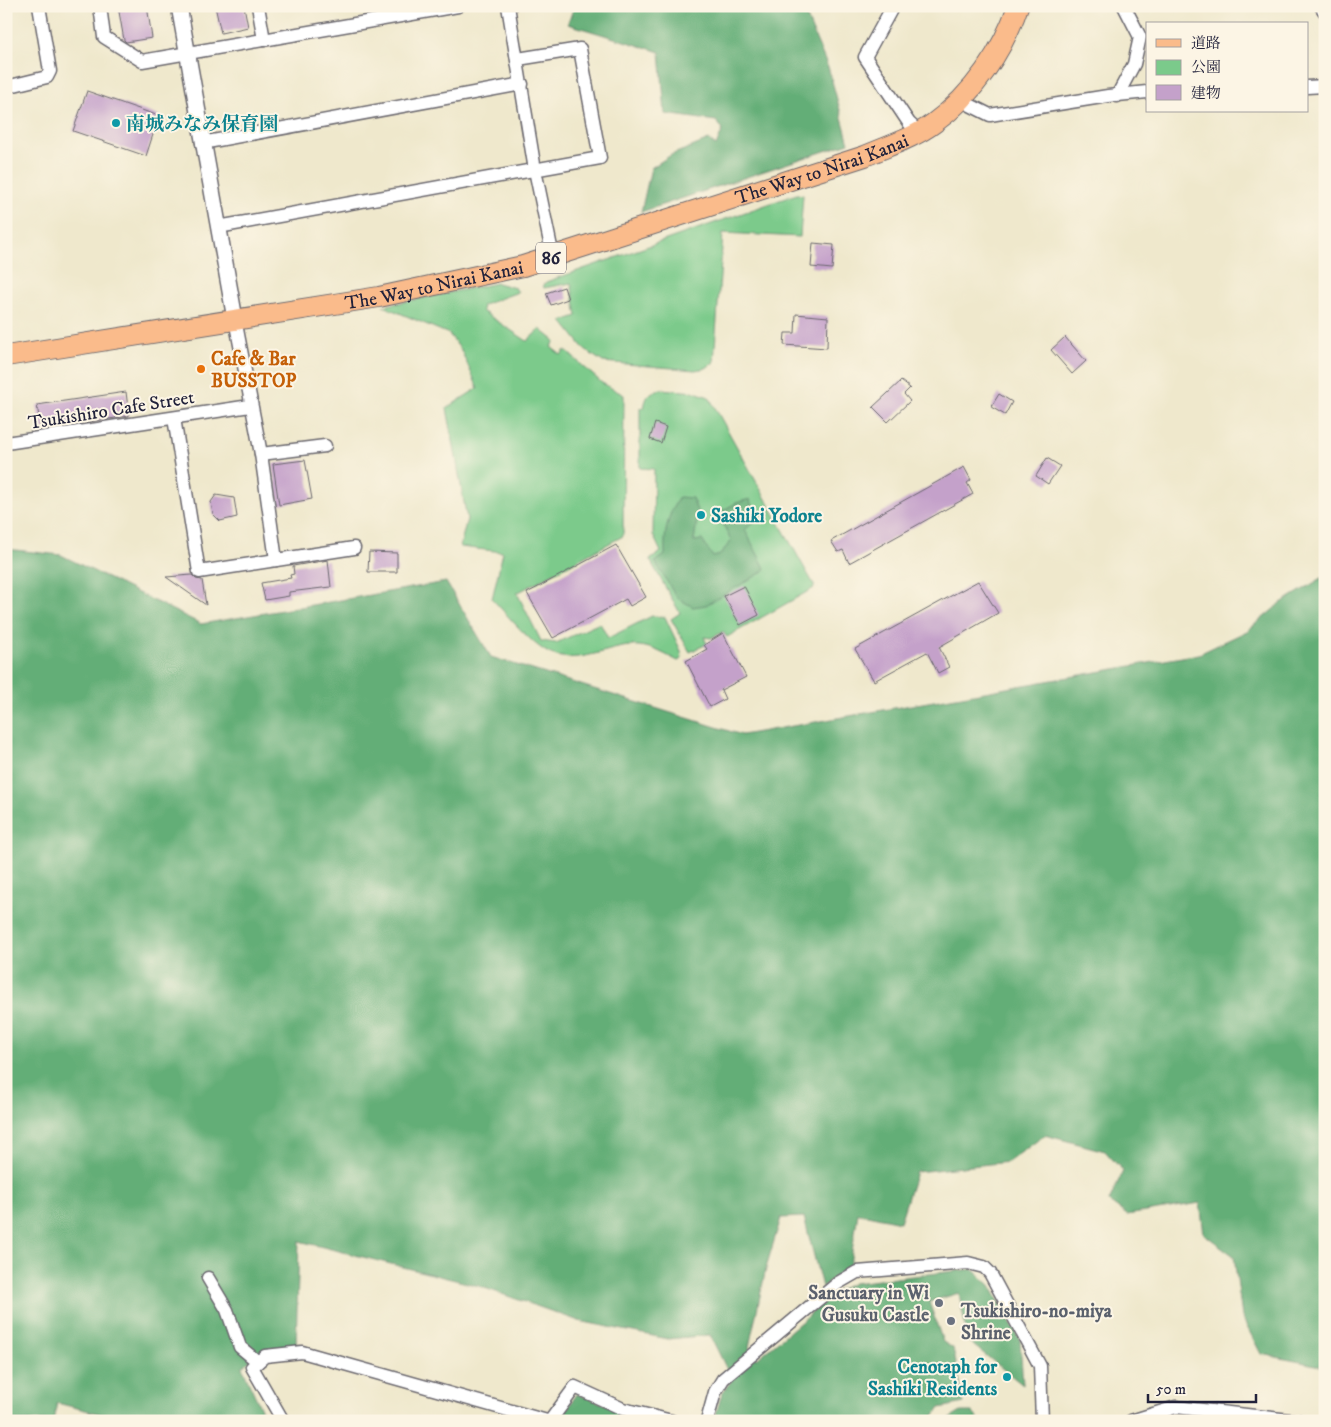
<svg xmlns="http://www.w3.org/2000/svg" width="1331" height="1427" viewBox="0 0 1331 1427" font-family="'IM FELL DW Pica','Noto Serif JP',serif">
  <rect width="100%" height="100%" fill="#fcf5e5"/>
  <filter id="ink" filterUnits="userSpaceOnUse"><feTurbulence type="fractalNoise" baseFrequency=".02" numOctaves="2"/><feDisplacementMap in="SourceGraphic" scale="10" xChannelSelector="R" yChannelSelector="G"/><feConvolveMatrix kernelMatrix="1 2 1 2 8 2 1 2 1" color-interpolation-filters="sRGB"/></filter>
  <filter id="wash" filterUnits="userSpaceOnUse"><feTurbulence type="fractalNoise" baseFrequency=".0096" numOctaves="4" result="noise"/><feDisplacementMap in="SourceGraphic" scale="20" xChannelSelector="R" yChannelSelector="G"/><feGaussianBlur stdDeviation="1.12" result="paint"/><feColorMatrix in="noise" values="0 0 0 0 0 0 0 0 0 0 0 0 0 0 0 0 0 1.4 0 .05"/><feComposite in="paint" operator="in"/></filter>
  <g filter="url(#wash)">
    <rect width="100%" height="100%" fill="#efe8cc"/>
    <g fill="#7bca8b" stroke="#4e7663">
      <polygon points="797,194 803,195 800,237 723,233 714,362 706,368 695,370 603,362 585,350 562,321 577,316 571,283 544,288 543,285 546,282"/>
      <path d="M 497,283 L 515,288 L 518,292 L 483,305 L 482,311 L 527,341 L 540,329 L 555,341 L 551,347 L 561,355 L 565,350 L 602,383 L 624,395 L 623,536 L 517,593 L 541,641 L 556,643 L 600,623 L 608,638 L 652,616 L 665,617 L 681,651 L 682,659 L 678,661 C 666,655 653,647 639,646 C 615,643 580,666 551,654 C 531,645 508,615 492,599 L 503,552 L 460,547 L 467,519 L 447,408 L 478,388 L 461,350 L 449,334 L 383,306 Z"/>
      <path d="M 661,389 L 695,392 L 709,397 L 814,585 L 814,588 L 727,637 L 723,632 L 711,638 L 704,637 L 707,644 L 690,652 L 671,619 L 680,613 L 650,560 L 661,552 L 653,535 L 654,469 L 640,468 L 640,408 L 644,408 C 646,396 649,392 661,389 Z"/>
    </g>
    <g fill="#64ae77" stroke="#436859">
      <polygon points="574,6 802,6 829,70 849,143 641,212 651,168 671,155 709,140 716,146 723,129 716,121 665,114 660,52 568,24"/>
      <path d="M 679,497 L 692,498 L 698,513 L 694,541 L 702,540 L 713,557 L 720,555 L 731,541 L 718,513 L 736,503 L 750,499 L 755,521 L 745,530 L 766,570 L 706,605 L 693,607 L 677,598 L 655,562 L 665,555 C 664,534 667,515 679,497 Z"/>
      <polygon points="6,549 61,555 201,624 446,582 491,657 742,735 1199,654 1247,631 1281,603 1325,576 1325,1367 1261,1354 1242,1317 1234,1256 1204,1234 1200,1203 1127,1215 1109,1202 1123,1171 1105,1151 1045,1135 1008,1162 916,1172 900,1222 858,1213 850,1264 822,1287 804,1217 781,1218 767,1264 749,1347 757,1359 840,1289 854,1283 972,1269 990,1285 1020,1340 1023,1385 968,1341 959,1293 929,1302 943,1342 953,1348 964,1403 940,1408 930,1421 714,1421 722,1393 732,1380 710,1335 668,1339 579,1321 479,1286 299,1241 296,1345 260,1353 242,1367 262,1411 216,1421 114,1421 113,1417 57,1403 53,1421 6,1421"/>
      <polygon points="577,1394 650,1421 559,1421"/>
      <polygon points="961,1412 972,1412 980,1421 946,1421"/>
    </g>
    <g id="blocks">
      <g fill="#c4a1ca">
        <polygon points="118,6 147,6 152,38 126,42 124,40"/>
        <polygon points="215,6 244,6 248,27 221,33"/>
        <polygon points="87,91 159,116 146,156 73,131"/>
        <polygon points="813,243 834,245 832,269 811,267"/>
        <polygon points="564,287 568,299 551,305 546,293"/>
        <polygon points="796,314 828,317 827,348 784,345 785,333 795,333"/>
        <polygon points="1065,337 1086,361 1072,374 1051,350"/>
        <polygon points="901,381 910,388 904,394 910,401 888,422 873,407"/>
        <polygon points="126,392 129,416 41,429 37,405"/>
        <polygon points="999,394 1012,402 1005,415 991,407"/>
        <polygon points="655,423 666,427 661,443 650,439"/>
        <polygon points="1047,458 1060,466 1048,484 1036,476"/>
        <polygon points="305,460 312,499 279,505 273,464"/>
        <polygon points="964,467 971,480 967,483 973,494 849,563 843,550 838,552 831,541"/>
        <polygon points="216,495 234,498 237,517 220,521 213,514 211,502"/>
        <polygon points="616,545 646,597 630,606 626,599 553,638 527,593"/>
        <polygon points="369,552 397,553 397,572 368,572"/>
        <polygon points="328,560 331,587 289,592 289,596 265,600 261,583 291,578 290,575 294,574 293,566"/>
        <polygon points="192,575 196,579 202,580 206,605 166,577"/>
        <polygon points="978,581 998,613 939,647 949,667 938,673 927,652 874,681 855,649"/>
        <polygon points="744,586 759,615 740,625 724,596"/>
        <polygon points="723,633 746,677 721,690 725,699 710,707 686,661 707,649 704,645"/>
      </g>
    </g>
  </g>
  <g filter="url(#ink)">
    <use href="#blocks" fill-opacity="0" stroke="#6a676e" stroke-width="1"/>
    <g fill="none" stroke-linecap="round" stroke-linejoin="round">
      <g stroke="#6a676e" stroke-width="15">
        <g id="minor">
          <polyline points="100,6 104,37 142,61 458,6"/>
          <polyline points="258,6 264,40"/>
          <polyline points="508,6 535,170 553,257"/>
          <polyline points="893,6 865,57 909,123 919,132"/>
          <polyline points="1321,6 1325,12"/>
          <polyline points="6,87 47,77 50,71 39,6"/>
          <polyline points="1307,87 1325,86"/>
          <polyline points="1117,96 1134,64 1140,37 1124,6"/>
          <polyline points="960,100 990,115 1108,96 1147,92"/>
          <polyline points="202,143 522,84"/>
          <polyline points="218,227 600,158 580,49 518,59"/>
          <polyline points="235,319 261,454 276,560"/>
          <polyline points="174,418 199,572 354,548"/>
          <polyline points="6,443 250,406"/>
          <polyline points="261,454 325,446"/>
          <polyline points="208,1278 227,1310 240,1347 258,1362"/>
          <polyline points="283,1421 252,1367 265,1356 302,1352 547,1421"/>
          <polyline points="550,1421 575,1387 623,1409 672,1421"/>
          <polyline points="707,1421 715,1392 723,1379 838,1283 857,1272 968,1263 984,1267 990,1273 1040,1366 1042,1421"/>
          <polyline points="1131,1421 1176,1407 1299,1421"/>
        </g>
      </g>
      <g stroke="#6a676e" stroke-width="18">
        <polyline id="tertiary" points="179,6 235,319"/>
      </g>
      <g stroke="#6a676e" stroke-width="22">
        <g id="primary">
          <path id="s1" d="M 6,356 L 379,297 L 523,266 L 865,156 C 888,146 914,138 934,123 C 973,95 1003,51 1018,6"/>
        </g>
      </g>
      <use href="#minor" stroke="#fff" stroke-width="12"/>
      <use href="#tertiary" stroke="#fff" stroke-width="15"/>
      <use href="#primary" stroke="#fabb8b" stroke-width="20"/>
    </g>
  </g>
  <g fill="#0f9aa8" stroke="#fcf5e5" stroke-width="2">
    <circle cx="116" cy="123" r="5"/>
    <circle cx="701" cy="515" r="5"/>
    <circle cx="1007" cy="1377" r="5"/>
  </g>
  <circle fill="#e8710a" stroke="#fcf5e5" stroke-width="2" cx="201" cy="369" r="5"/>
  <g fill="#6b7280" stroke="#fcf5e5" stroke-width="2">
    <circle cx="939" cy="1303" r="5"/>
    <circle cx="951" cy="1321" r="5"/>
  </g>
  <g text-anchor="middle" stroke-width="4" stroke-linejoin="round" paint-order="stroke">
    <rect fill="#fcf5e5" stroke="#63616e" stroke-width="1" x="536" y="242.5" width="30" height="31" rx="4"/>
    <g font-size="18" font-weight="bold" fill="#22223b">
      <text x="551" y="264">86</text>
    </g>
    <g font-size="19" font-weight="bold" fill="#0d838f" stroke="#fcf5e5" text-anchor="start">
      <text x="126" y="130">南城みなみ保育園</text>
      <text x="711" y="522">Sashiki Yodore</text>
      <text x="997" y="1373" text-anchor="end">Cenotaph for<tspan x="997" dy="22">Sashiki Residents</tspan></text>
    </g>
    <g font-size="19" fill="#22223b" stroke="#fcf5e5">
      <text dy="7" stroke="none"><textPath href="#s1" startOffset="839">The Way to Nirai Kanai</textPath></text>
      <text dy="7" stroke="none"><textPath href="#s1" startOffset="434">The Way to Nirai Kanai</textPath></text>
      <text transform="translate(111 409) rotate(-9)" y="7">Tsukishiro Cafe Street</text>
    </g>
    <g font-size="19" font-weight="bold" fill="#c56008" stroke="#fcf5e5" text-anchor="start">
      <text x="211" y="365">Cafe &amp; Bar<tspan x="211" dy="22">BUSSTOP</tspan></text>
    </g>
    <g font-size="19" font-weight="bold" fill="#5b616d" stroke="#fcf5e5" text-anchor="end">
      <text x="929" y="1299">Sanctuary in Wi<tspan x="929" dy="22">Gusuku Castle</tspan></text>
      <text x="961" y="1317" text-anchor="start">Tsukishiro-no-miya<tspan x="961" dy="22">Shrine</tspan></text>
    </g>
  </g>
  <rect width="1331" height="1427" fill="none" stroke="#fcf5e5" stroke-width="25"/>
  <rect x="1146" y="22" width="162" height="90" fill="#fcf5e5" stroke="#a5a1a1"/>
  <rect x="1156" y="39" width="25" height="8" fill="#fabb8b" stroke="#a5a1a1"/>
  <text x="1191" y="48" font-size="15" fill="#22223b">道路</text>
  <rect x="1156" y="60" width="25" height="15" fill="#7bca8b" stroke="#a5a1a1"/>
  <text x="1191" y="72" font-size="15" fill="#22223b">公園</text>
  <rect x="1156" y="85" width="25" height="15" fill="#c4a1ca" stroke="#a5a1a1"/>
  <text x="1191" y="98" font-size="15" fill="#22223b">建物</text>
  <path d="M1148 1394v8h108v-8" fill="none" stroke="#22223b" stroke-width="2.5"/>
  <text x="1156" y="1394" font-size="15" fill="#22223b" stroke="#fcf5e5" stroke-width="4" paint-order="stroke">50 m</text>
</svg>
